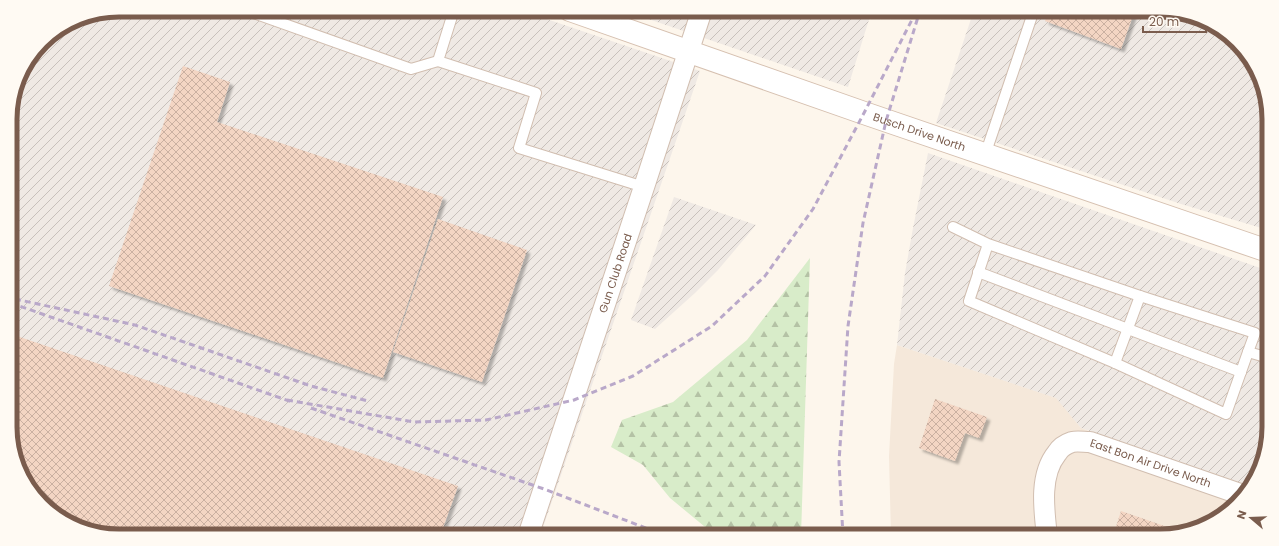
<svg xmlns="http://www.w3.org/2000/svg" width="1279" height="546" viewBox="0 0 1279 546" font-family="Poppins,sans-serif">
  <defs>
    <pattern id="industrial-furrows" width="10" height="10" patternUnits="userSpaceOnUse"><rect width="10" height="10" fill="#efe9e4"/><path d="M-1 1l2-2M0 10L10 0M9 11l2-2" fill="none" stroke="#c7c0bb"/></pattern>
    <pattern id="forest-firs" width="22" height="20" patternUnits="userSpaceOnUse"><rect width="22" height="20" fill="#d8ecc9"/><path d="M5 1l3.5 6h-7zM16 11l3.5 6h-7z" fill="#b4c2a5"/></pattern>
    <pattern id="building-cross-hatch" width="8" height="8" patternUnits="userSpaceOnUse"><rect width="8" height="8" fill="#f3d5c3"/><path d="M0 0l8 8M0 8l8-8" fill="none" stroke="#cab0a1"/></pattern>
    <filter id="shadow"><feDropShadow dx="3.5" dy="3.5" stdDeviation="1" flood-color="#0004"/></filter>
  </defs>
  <rect width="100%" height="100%" fill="#fdf6ec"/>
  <polygon fill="#f5e8da" points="897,345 1057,398 1081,428 1247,485 1221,517 1167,536 891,536 889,456 894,364"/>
  <g fill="url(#industrial-furrows)">
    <polygon points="119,10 520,10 700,71 540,536 119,536 78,528 33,493 11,441 10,112 21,71 47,37 78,18"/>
    <polygon points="622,10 872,10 848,87"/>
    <polygon points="974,10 1160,10 1201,18 1246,53 1268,105 1268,230 1181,204 936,123"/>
    <polygon points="928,153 1269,271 1269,427 1261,468 1247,485 1081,428 1056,398 897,345 905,273 913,228"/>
    <polygon points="674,197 756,225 718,270 695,293 655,329 631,320"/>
  </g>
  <polygon fill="url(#forest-firs)" points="810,258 801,536 716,536 670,498 643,465 611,447 622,420 673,402 747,340"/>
  <g fill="url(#building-cross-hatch)" filter="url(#shadow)">
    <polygon points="1049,10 1135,10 1121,49 1045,21"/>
    <polygon points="183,66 230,82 217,122 443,197 383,378 109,286"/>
    <polygon points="438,219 527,250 482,382 393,352"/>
    <polygon points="11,334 458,486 440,536 119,536 78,528 33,493 11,441"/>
    <polygon points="935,399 987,417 979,438 965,433 955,461 919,448"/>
    <polygon points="1266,435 1267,435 1263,457 1259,455"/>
    <polygon points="1121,511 1173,529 1172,534 1167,536 1113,536"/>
  </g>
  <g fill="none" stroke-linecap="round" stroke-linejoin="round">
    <g stroke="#d1beb0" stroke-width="12">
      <g id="lane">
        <polyline points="245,10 411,69 438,61"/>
        <polyline points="454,10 438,61 536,93 519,148 644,187"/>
        <polyline points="985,155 1034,10"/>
        <polyline points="953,227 988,244 1140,296 1255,333 1248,352 1226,414 1115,363 969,301 988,244"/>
        <polyline points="978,272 1241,372"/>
        <polyline points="1248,352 1269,358"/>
        <polyline points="1115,363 1140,296"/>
      </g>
    </g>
    <g stroke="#d1beb0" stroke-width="22">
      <g id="street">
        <path id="s1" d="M 528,536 L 644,187 L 702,10"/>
        <path id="s2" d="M 1047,536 C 1044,510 1039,475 1057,453 C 1060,448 1066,444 1072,442 C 1077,441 1084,442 1090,442 L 1240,494"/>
      </g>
    </g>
    <g stroke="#d6c0b0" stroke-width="24">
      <g id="secondary">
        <path id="s3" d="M 570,10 L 864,113 L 1268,251"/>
      </g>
    </g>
    <use href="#lane" stroke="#fff" stroke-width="10"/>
    <use href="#street" stroke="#fff" stroke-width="20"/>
    <use href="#secondary" stroke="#fff" stroke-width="22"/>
    <g stroke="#b9a8c9" stroke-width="3" stroke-dasharray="6 4" stroke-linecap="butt">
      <polyline points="15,299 135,325 311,386 368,401"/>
      <polyline points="11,303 292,402"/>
      <polyline points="287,400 414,422 486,420 574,400 633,376 712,326 765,276 813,209 864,113 917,10"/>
      <polyline points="311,408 544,489 651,530 660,536"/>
      <polyline points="843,536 839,462 848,326 863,223 886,121 918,17"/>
    </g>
  </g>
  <g text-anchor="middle" stroke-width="3.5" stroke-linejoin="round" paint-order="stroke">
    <g font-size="11" fill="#7a5c4d" stroke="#fffaf3">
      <text dy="4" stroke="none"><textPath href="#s3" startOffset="370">Busch Drive North</textPath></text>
      <text dy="4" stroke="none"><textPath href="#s1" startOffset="277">Gun Club Road</textPath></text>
      <text dy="4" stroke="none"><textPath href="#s2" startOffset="187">East Bon Air Drive North</textPath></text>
    </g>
  </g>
  <path d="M0 0H1279V546H0ZM119 17H1160A102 102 0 0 1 1262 119V427A102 102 0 0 1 1160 529H119A102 102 0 0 1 17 427V119A102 102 0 0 1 119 17Z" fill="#fffaf3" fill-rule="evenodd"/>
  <path fill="none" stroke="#7a5c4d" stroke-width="5" d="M119 17H1160A102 102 0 0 1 1262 119V427A102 102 0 0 1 1160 529H119A102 102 0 0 1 17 427V119A102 102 0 0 1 119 17Z"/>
  <g transform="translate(1251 518) rotate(289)" stroke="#fffaf3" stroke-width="3" paint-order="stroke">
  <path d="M0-3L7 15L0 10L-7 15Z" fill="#7a5c4d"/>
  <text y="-6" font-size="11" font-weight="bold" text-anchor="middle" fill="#7a5c4d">N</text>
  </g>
  <path d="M1143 26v6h63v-6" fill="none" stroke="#7a5c4d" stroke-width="2"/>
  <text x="1149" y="26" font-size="12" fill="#7a5c4d" stroke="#fffaf3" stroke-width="3" paint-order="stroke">20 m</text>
</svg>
